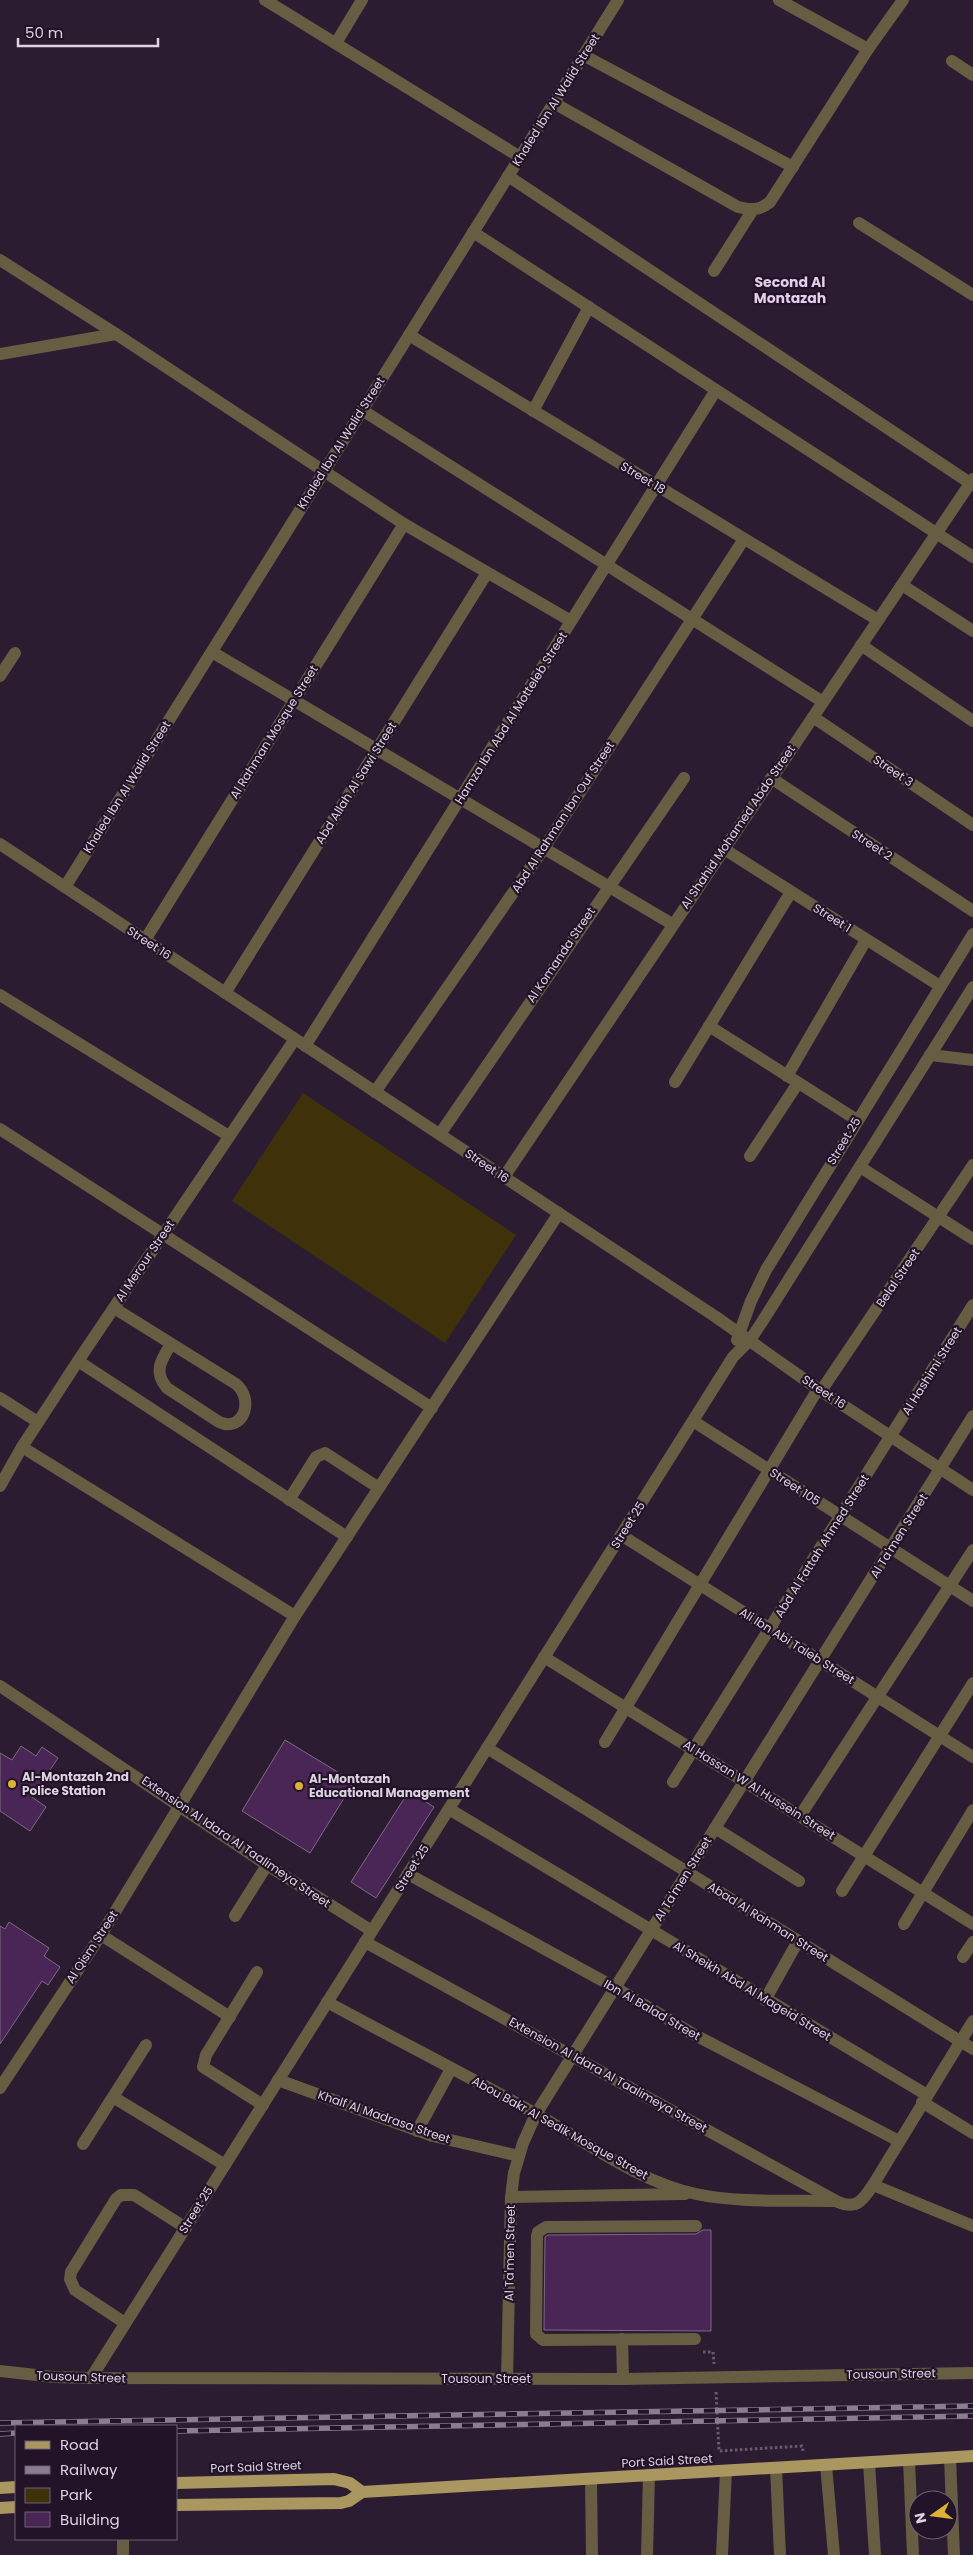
<svg xmlns="http://www.w3.org/2000/svg" width="973" height="2555" viewBox="0 0 973 2555" font-family="Poppins,sans-serif">
  <rect width="100%" height="100%" fill="#2c1c32"/>
  <polygon fill="#3f320b" points="303,1093 516,1235 445,1343 232,1201"/>
  <g fill="#4a2656" stroke="#7c6a83">
    <polygon points="285,1740 354,1782 310,1853 242,1811"/>
    <polygon points="21,1746 36,1756 42,1747 58,1758 32,1797 46,1807 30,1831 0,1811 0,1753 12,1760"/>
    <polygon points="409,1791 434,1807 376,1898 351,1882"/>
    <polygon points="9,1922 49,1948 44,1956 60,1967 48,1985 42,1981 0,2044 0,1926 5,1929"/>
    <polygon points="703,2230 711,2230 711,2331 544,2330 545,2237 548,2235 696,2234"/>
  </g>
  <g fill="none" stroke-linecap="round" stroke-linejoin="round">
    <g stroke="#685a6e" stroke-width="3" stroke-dasharray="2.5 2.5" stroke-linecap="butt">
      <polyline points="703,2352 713,2352 714,2364"/>
      <polyline points="716,2392 719,2451 802,2446 803,2451"/>
    </g>
    <g stroke="#675d43" stroke-width="12">
      <polyline points="265,0 520,157"/>
      <polyline points="779,0 868,49"/>
      <polyline points="336,43 362,0"/>
      <polyline points="583,55 793,167"/>
      <polyline points="952,61 973,75"/>
      <path d="M 554,103 L 738,207 C 751,210 759,211 770,202 L 868,49 L 903,0"/>
      <polyline points="508,176 970,483"/>
      <polyline points="859,223 973,295"/>
      <polyline points="473,232 973,557"/>
      <polyline points="0,260 116,334 404,524 571,621"/>
      <polyline points="714,271 752,211"/>
      <polyline points="409,335 878,620"/>
      <polyline points="0,354 116,334"/>
      <polyline points="362,410 823,702"/>
      <polyline points="533,411 589,307"/>
      <polyline points="902,585 973,631"/>
      <polyline points="861,645 973,721"/>
      <polyline points="212,652 672,924"/>
      <polyline points="0,676 15,653"/>
      <polyline points="813,717 973,825"/>
      <polyline points="771,778 973,911"/>
      <polyline points="0,844 716,1317 818,1389 973,1490"/>
      <polyline points="724,849 940,986"/>
      <polyline points="65,887 618,0"/>
      <polyline points="145,940 404,524"/>
      <polyline points="225,993 487,573"/>
      <polyline points="0,995 229,1136"/>
      <polyline points="709,1026 857,1120"/>
      <polyline points="305,1046 716,390"/>
      <polyline points="930,1055 973,1060"/>
      <polyline points="787,1076 866,940"/>
      <polyline points="675,1082 791,892"/>
      <polyline points="375,1092 544,848 744,539"/>
      <polyline points="0,1129 432,1408"/>
      <polyline points="440,1134 684,778"/>
      <polyline points="750,1156 798,1083"/>
      <polyline points="860,1167 973,1239"/>
      <polyline points="504,1177 973,479"/>
      <path d="M 114,1308 L 236,1384 C 255,1400 243,1433 219,1422 L 167,1388 C 153,1372 161,1360 171,1344"/>
      <polyline points="737,1340 751,1301 766,1270 973,934"/>
      <polyline points="78,1361 347,1537"/>
      <polyline points="821,1391 973,1165"/>
      <polyline points="0,1398 38,1422"/>
      <polyline points="693,1421 973,1601"/>
      <polyline points="22,1447 295,1616"/>
      <polyline points="0,1486 22,1447 78,1361 295,1039"/>
      <polyline points="289,1500 316,1457 325,1453 379,1488"/>
      <polyline points="621,1535 973,1757"/>
      <polyline points="544,1657 973,1924"/>
      <polyline points="0,1686 267,1865 372,1931"/>
      <polyline points="605,1742 818,1389"/>
      <polyline points="487,1748 973,2049"/>
      <polyline points="673,1782 973,1305"/>
      <polyline points="449,1809 927,2095"/>
      <polyline points="800,1816 973,1550"/>
      <polyline points="715,1828 799,1881"/>
      <polyline points="408,1874 614,1987 693,2034 899,2141"/>
      <polyline points="842,1891 973,1683"/>
      <polyline points="235,1916 267,1865"/>
      <polyline points="904,1924 973,1810"/>
      <polyline points="101,1935 230,2017"/>
      <path d="M 365,1942 L 838,2202 C 857,2210 863,2200 873,2185 L 973,2021"/>
      <polyline points="963,1957 973,1942"/>
      <polyline points="257,1972 206,2055 203,2067 263,2105"/>
      <polyline points="765,2000 798,1941"/>
      <path d="M 327,2002 C 397,2040 468,2076 538,2115 C 588,2143 639,2182 696,2194 C 737,2203 793,2200 836,2201"/>
      <polyline points="278,2080 433,2136 519,2156"/>
      <polyline points="0,2088 101,1935 295,1616 559,1213"/>
      <polyline points="113,2097 225,2165"/>
      <polyline points="922,2102 973,2133"/>
      <polyline points="417,2131 451,2069"/>
      <polyline points="83,2144 146,2045"/>
      <polyline points="873,2185 973,2226"/>
      <polyline points="511,2197 685,2194"/>
      <polyline points="125,2323 75,2290 70,2279 71,2272 116,2199 121,2195 134,2195 186,2228"/>
      <polyline points="622,2339 623,2379"/>
      <polyline points="695,2339 543,2340 536,2334 537,2236 538,2232 546,2227 696,2226"/>
      <polyline points="0,2371 54,2377 91,2378 623,2379 973,2373"/>
      <polyline points="91,2378 733,1357 750,1340 762,1322 973,987"/>
      <polyline points="507,2379 511,2197 514,2173 523,2143 536,2114 973,1416"/>
      <polyline points="950,2458 954,2555"/>
      <polyline points="909,2460 913,2555"/>
      <polyline points="869,2463 875,2555"/>
      <polyline points="826,2465 834,2555"/>
      <polyline points="776,2468 780,2555"/>
      <polyline points="591,2479 592,2555"/>
      <polyline points="123,2539 123,2555"/>
      <polyline points="647,2555 649,2475"/>
      <polyline points="722,2555 726,2471"/>
    </g>
    <g stroke="#aa965f" stroke-width="12">
      <polyline points="176,2483 334,2479 350,2483 362,2492"/>
      <polyline points="0,2488 16,2487"/>
      <polyline points="176,2505 341,2503 349,2501 362,2492 973,2456"/>
      <polyline points="0,2508 16,2507"/>
    </g>
    <g stroke="#8a7d8f" stroke-width="5.5">
      <g id="rail">
        <polyline points="0,2423 973,2406"/>
        <polyline points="176,2431 973,2416"/>
        <polyline points="0,2434 16,2433"/>
      </g>
    </g>
    <use href="#rail" stroke="#221328" stroke-width="4" stroke-dasharray="11" stroke-linecap="butt"/>
  </g>
  <g fill="#dbb233" stroke="#221328" stroke-width="2">
    <circle cx="12" cy="1784" r="5"/>
    <circle cx="299" cy="1786" r="5"/>
  </g>
  <g text-anchor="middle" stroke-width="4.5" stroke-linejoin="round" paint-order="stroke">
    <g font-size="12" fill="#ddd3e1" stroke="#221328">
      <text transform="translate(556 100) rotate(-58)" y="4">Khaled Ibn Al Walid Street</text>
      <text transform="translate(341 443) rotate(-58)" y="4">Khaled Ibn Al Walid Street</text>
      <text transform="translate(643 478) rotate(31)" y="4">Street 18</text>
      <text transform="translate(511 718) rotate(-58)" y="4">Hamza Ibn Abd Al Motteleb Street</text>
      <text transform="translate(274 732) rotate(-58)" y="4">Al Rahman Mosque Street</text>
      <text transform="translate(893 771) rotate(34)" y="4">Street 3</text>
      <text transform="translate(356 783) rotate(-58)" y="4">Abd Allah Al Sawi Street</text>
      <text transform="translate(127 787) rotate(-58)" y="4">Khaled Ibn Al Walid Street</text>
      <text transform="translate(563 817) rotate(-57)" y="4">Abd Al Rahman Ibn Ouf Street</text>
      <text transform="translate(738 827) rotate(-56)" y="4">Al Shahid Mohamed Abdo Street</text>
      <text transform="translate(872 845) rotate(33)" y="4">Street 2</text>
      <text transform="translate(832 918) rotate(32)" y="4">Street 1</text>
      <text transform="translate(149 943) rotate(33)" y="4">Street 16</text>
      <text transform="translate(561 955) rotate(-56)" y="4">Al Komanda Street</text>
      <text transform="translate(844 1141) rotate(-59)" y="4">Street 25</text>
      <text transform="translate(487 1166) rotate(34)" y="4">Street 16</text>
      <text transform="translate(145 1261) rotate(-56)" y="4">Al Merour Street</text>
      <text transform="translate(898 1278) rotate(-56)" y="4">Belal Street</text>
      <text transform="translate(932 1371) rotate(-58)" y="4">Al Hashimi Street</text>
      <text transform="translate(824 1392) rotate(34)" y="4">Street 16</text>
      <text transform="translate(795 1487) rotate(33)" y="4">Street 105</text>
      <text transform="translate(628 1525) rotate(-58)" y="4">Street 25</text>
      <text transform="translate(899 1536) rotate(-58)" y="4">Al Ta'men Street</text>
      <text transform="translate(822 1546) rotate(-58)" y="4">Abd Al Fattah Ahmed Street</text>
      <text transform="translate(797 1646) rotate(32)" y="4">Ali Ibn Abi Taleb Street</text>
      <text transform="translate(759 1790) rotate(32)" y="4">Al Hassan W Al Hussein Street</text>
      <text transform="translate(236 1842) rotate(34)" y="4">Extension Al Idara Al Taalimeya Street</text>
      <text transform="translate(412 1868) rotate(-58)" y="4">Street 25</text>
      <text transform="translate(683 1879) rotate(-58)" y="4">Al Ta'men Street</text>
      <text transform="translate(768 1922) rotate(32)" y="4">Abad Al Rahman Street</text>
      <text transform="translate(92 1947) rotate(-57)" y="4">Al Qism Street</text>
      <text transform="translate(752 1991) rotate(31)" y="4">Al Sheikh Abd Al Mageid Street</text>
      <text transform="translate(652 2010) rotate(30)" y="4">Ibn Al Balad Street</text>
      <text transform="translate(608 2075) rotate(29)" y="4">Extension Al Idara Al Taalimeya Street</text>
      <text transform="translate(384 2117) rotate(19)" y="4">Khalf Al Madrasa Street</text>
      <text transform="translate(560 2128) rotate(29)" y="4">Abou Bakr Al Sedik Mosque Street</text>
      <text transform="translate(196 2210) rotate(-58)" y="4">Street 25</text>
      <text transform="translate(510 2253) rotate(-89)" y="4">Al Ta'men Street</text>
      <text transform="translate(891 2374) rotate(-1)" y="4">Tousoun Street</text>
      <text transform="translate(81 2377) rotate(2)" y="4">Tousoun Street</text>
      <text x="486" y="2383">Tousoun Street</text>
      <text transform="translate(667 2461) rotate(-3)" y="4">Port Said Street</text>
      <text transform="translate(256 2467) rotate(-2)" y="4">Port Said Street</text>
    </g>
    <g font-size="12" font-weight="bold" fill="#ddd3e1" stroke="#221328" text-anchor="start">
      <text x="22" y="1781">Al-Montazah 2nd<tspan x="22" dy="14">Police Station</tspan></text>
      <text x="309" y="1783">Al-Montazah<tspan x="309" dy="14">Educational Management</tspan></text>
    </g>
    <g font-size="14" font-weight="bold" fill="#e3ceeb" stroke="#221328">
      <text x="790" y="287">Second Al<tspan x="790" dy="16">Montazah</tspan></text>
    </g>
  </g>
  <rect x="15" y="2425" width="162" height="115" fill="#221328" stroke="#6d6072"/>
  <rect x="25" y="2441" width="25" height="8" fill="#aa965f" stroke="#6d6072"/>
  <text x="60" y="2450" font-size="15" fill="#ddd3e1">Road</text>
  <rect x="25" y="2466" width="25" height="8" fill="#8a7d8f" stroke="#6d6072"/>
  <text x="60" y="2475" font-size="15" fill="#ddd3e1">Railway</text>
  <rect x="25" y="2488" width="25" height="15" fill="#3f320b" stroke="#6d6072"/>
  <text x="60" y="2500" font-size="15" fill="#ddd3e1">Park</text>
  <rect x="25" y="2512" width="25" height="15" fill="#4a2656" stroke="#6d6072"/>
  <text x="60" y="2525" font-size="15" fill="#ddd3e1">Building</text>
  <g transform="translate(933 2515) rotate(256)"><circle r="24" fill="#221328" stroke="#6d6072"/>
  <path d="M0-4L9 19L0 12L-9 19Z" fill="#dbb233"/>
  <text y="-8" font-size="14" font-weight="bold" text-anchor="middle" fill="#ddd3e1">N</text>
  </g>
  <path d="M18 38v8h140v-8" fill="none" stroke="#ddd3e1" stroke-width="2.5"/>
  <text x="25" y="38" font-size="15" fill="#ddd3e1" stroke="#221328" stroke-width="4" paint-order="stroke">50 m</text>
</svg>
